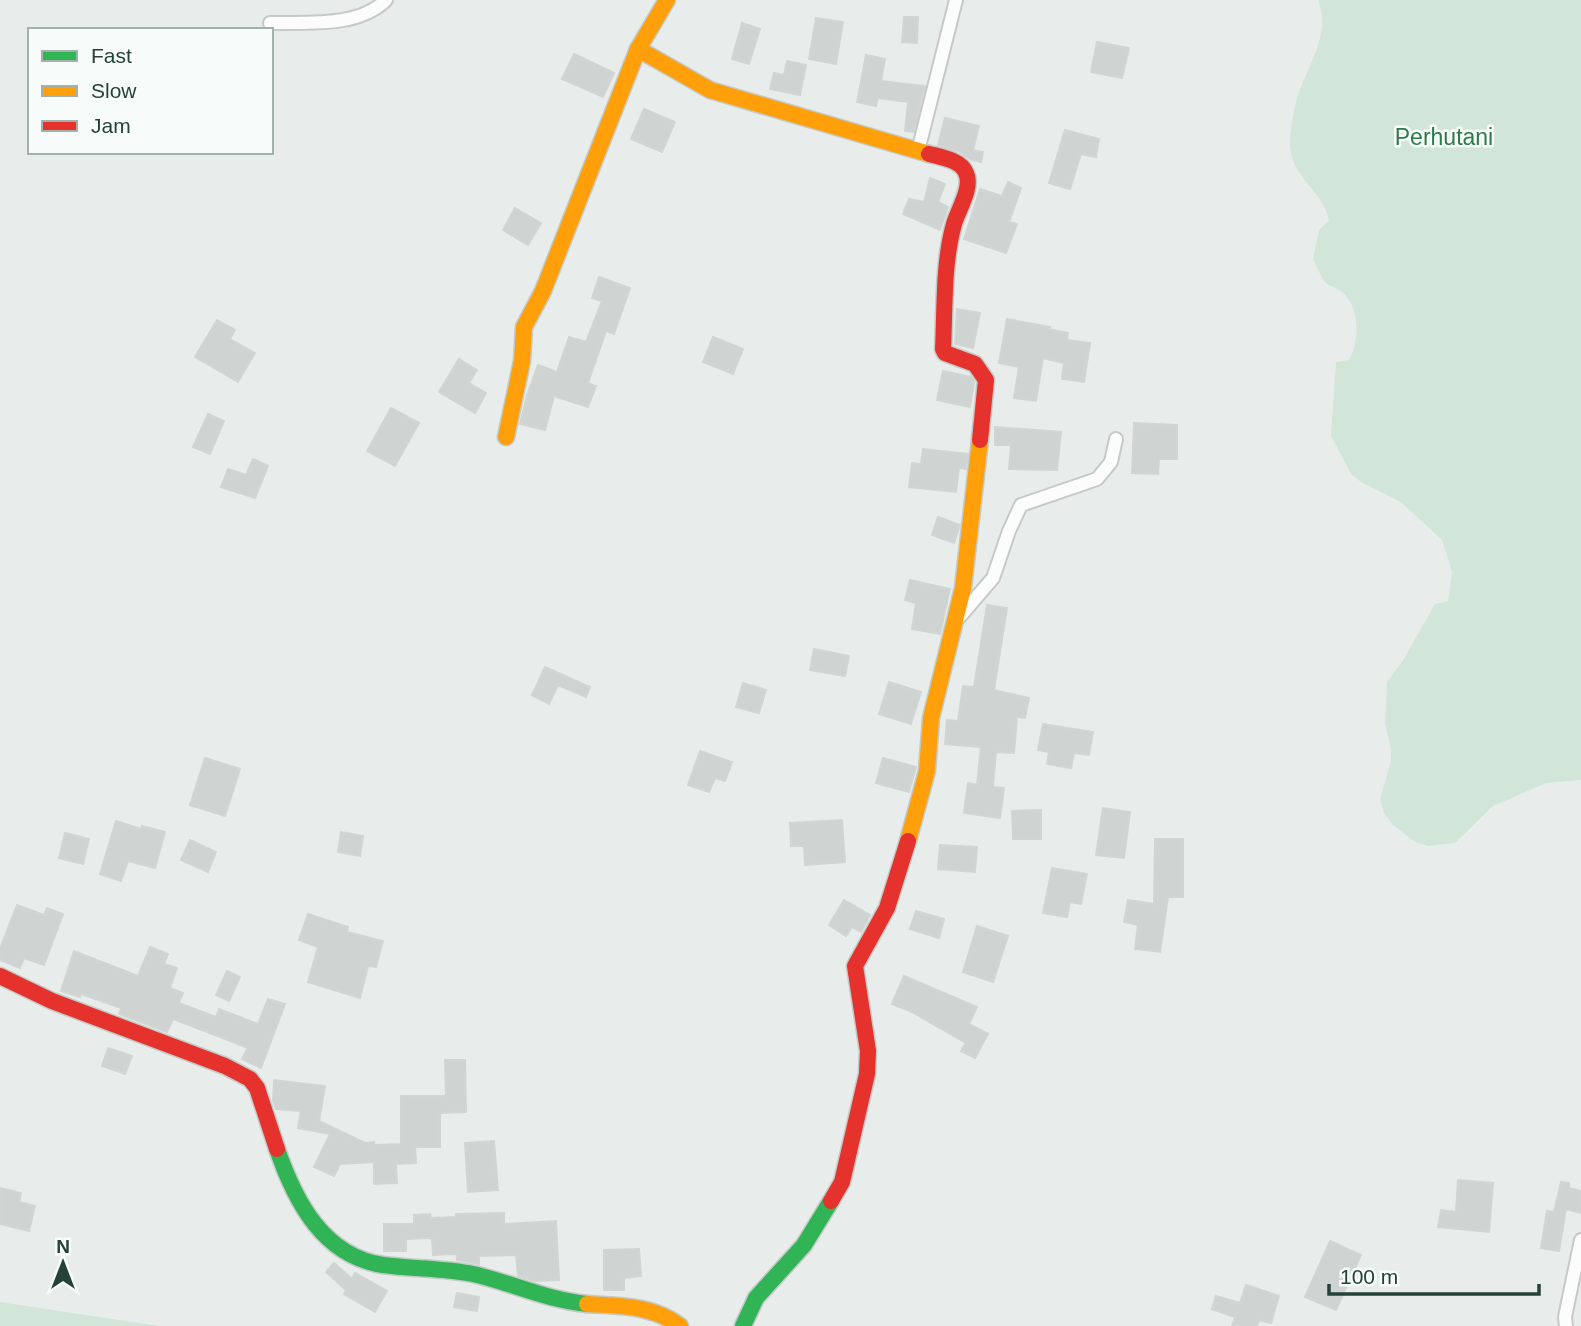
<svg xmlns="http://www.w3.org/2000/svg" width="1581" height="1326" viewBox="0 0 1581 1326" font-family="Arial,sans-serif">
  <rect width="100%" height="100%" fill="#e8edeb"/>
  <g fill="#d1e6d8">
    <path d="M 1318,0 L 1581,0 L 1581,780 L 1546,783 L 1493,806 L 1455,843 L 1428,846 L 1415,842 L 1392,824 L 1384,813 L 1380,799 L 1391,761 L 1391,749 L 1385,724 L 1387,682 L 1402,662 L 1435,604 L 1448,601 L 1452,572 L 1442,540 L 1401,502 L 1361,482 L 1351,474 L 1331,436 L 1336,362 L 1349,360 C 1359,343 1360,312 1346,296 C 1341,289 1334,288 1327,284 C 1321,279 1317,266 1313,259 L 1319,230 L 1329,220 C 1322,188 1288,177 1290,140 C 1291,125 1294,106 1299,92 C 1310,62 1331,32 1318,0 Z"/>
    <polygon points="0,1302 146,1324 160,1326 0,1326"/>
  </g>
  <g fill="#cfd4d2" stroke="#d1d6d4" stroke-width="2">
    <polygon points="904,17 918,17 917,43 902,42"/>
    <polygon points="816,18 843,22 836,64 809,59"/>
    <polygon points="742,23 760,29 749,64 732,59"/>
    <polygon points="1097,42 1129,48 1122,78 1091,72"/>
    <polygon points="574,54 614,73 603,97 562,79"/>
    <polygon points="866,55 885,59 881,81 925,86 914,132 905,131 908,102 878,98 876,106 857,102"/>
    <polygon points="787,61 806,65 800,95 770,89 774,73 784,75"/>
    <polygon points="644,109 675,122 662,152 631,139"/>
    <polygon points="945,118 979,126 973,150 983,152 981,162 972,160 958,151 938,145"/>
    <polygon points="1065,130 1099,139 1096,157 1081,154 1070,189 1049,183"/>
    <polygon points="930,178 945,184 938,202 948,207 940,230 903,214 909,199 924,202"/>
    <polygon points="1008,182 1021,188 1009,222 1017,224 1006,253 964,239 980,189 1002,196"/>
    <polygon points="515,208 541,223 528,245 503,230"/>
    <polygon points="599,277 630,288 614,334 606,331 588,383 596,386 588,407 554,396 545,430 520,424 527,395 538,365 557,372 569,337 586,342 602,301 592,298"/>
    <polygon points="957,309 980,313 973,348 955,344"/>
    <polygon points="1007,319 1050,327 1049,329 1068,333 1067,340 1090,343 1084,382 1062,379 1064,363 1043,358 1036,401 1014,398 1019,367 999,363"/>
    <polygon points="217,320 235,330 230,339 255,353 238,382 195,357"/>
    <polygon points="713,337 743,349 733,374 703,362"/>
    <polygon points="459,359 477,370 469,383 486,393 475,413 439,392"/>
    <polygon points="943,371 972,377 974,382 970,407 937,400"/>
    <polygon points="391,408 419,423 395,466 367,451"/>
    <polygon points="208,414 224,421 210,454 193,447"/>
    <polygon points="1134,423 1177,425 1177,459 1159,459 1158,474 1132,473"/>
    <polygon points="995,427 1061,432 1057,470 1009,469 1011,445 995,445"/>
    <polygon points="923,449 968,454 966,469 959,468 956,492 909,487 912,463 921,464"/>
    <polygon points="253,459 268,466 255,498 221,487 228,469 246,475"/>
    <polygon points="938,517 960,525 954,543 932,535"/>
    <polygon points="910,580 950,589 940,634 912,629 916,603 905,600"/>
    <polygon points="987,605 1007,608 994,690 1029,698 1025,718 1017,717 1014,753 996,752 993,787 1004,788 1000,818 964,813 968,783 977,785 981,747 945,744 947,720 958,721 963,686 974,687"/>
    <polygon points="814,649 849,656 845,676 810,670"/>
    <polygon points="545,667 590,687 586,697 558,685 549,704 532,695"/>
    <polygon points="889,682 921,692 911,724 879,714"/>
    <polygon points="743,683 766,690 759,713 736,707"/>
    <polygon points="1043,724 1093,732 1089,755 1074,753 1071,768 1047,764 1049,752 1038,750"/>
    <polygon points="700,751 732,762 725,781 715,778 709,792 688,785"/>
    <polygon points="205,758 240,769 225,816 190,805"/>
    <polygon points="883,758 916,767 909,792 876,783"/>
    <polygon points="1103,808 1130,812 1124,858 1096,855"/>
    <polygon points="1041,810 1041,839 1013,839 1012,811"/>
    <polygon points="842,820 845,862 805,865 804,846 791,846 790,823"/>
    <polygon points="116,821 141,829 142,826 165,832 155,868 128,861 121,881 100,874"/>
    <polygon points="341,832 363,836 360,856 338,852"/>
    <polygon points="65,833 89,839 83,864 59,858"/>
    <polygon points="1155,839 1183,839 1183,897 1168,897 1160,952 1135,949 1138,925 1124,922 1128,900 1154,904"/>
    <polygon points="190,840 216,852 208,872 181,860"/>
    <polygon points="940,845 977,847 975,872 938,869"/>
    <polygon points="1052,868 1087,874 1081,904 1070,902 1067,917 1043,913"/>
    <polygon points="844,900 870,915 861,932 852,927 846,936 829,925"/>
    <polygon points="17,905 44,915 47,908 63,914 44,965 24,958 20,968 0,960 0,949"/>
    <polygon points="916,911 944,919 939,938 910,929"/>
    <polygon points="308,914 348,927 347,932 383,941 376,967 368,966 360,998 308,982 318,947 299,940"/>
    <polygon points="977,926 1008,936 993,982 963,972"/>
    <polygon points="150,947 168,954 164,964 177,968 170,988 183,993 179,1003 216,1017 219,1009 258,1024 268,999 285,1004 261,1068 242,1059 248,1048 215,1035 173,1019 167,1032 119,1014 121,1008 81,994 80,997 61,991 74,951 138,976"/>
    <polygon points="227,971 240,977 229,1001 216,995"/>
    <polygon points="904,976 977,1007 969,1024 988,1034 975,1058 961,1051 966,1043 912,1012 892,1004"/>
    <polygon points="108,1048 132,1056 125,1074 102,1066"/>
    <polygon points="445,1060 465,1060 466,1112 440,1113 440,1147 415,1147 416,1163 396,1164 397,1183 374,1184 374,1162 340,1164 334,1176 314,1167 330,1134 298,1128 301,1111 276,1109 273,1101 274,1080 325,1086 319,1121 365,1143 374,1142 374,1145 401,1144 401,1096 446,1096"/>
    <polygon points="494,1141 498,1190 468,1192 465,1143"/>
    <polygon points="1458,1180 1493,1183 1489,1232 1438,1227 1441,1210 1456,1212"/>
    <polygon points="1561,1182 1569,1183 1569,1188 1581,1191 1581,1213 1566,1209 1559,1251 1541,1248 1547,1211 1554,1212"/>
    <polygon points="0,1188 21,1193 19,1202 35,1206 29,1231 0,1224"/>
    <polygon points="504,1213 504,1224 556,1221 559,1280 535,1281 518,1276 516,1255 479,1256 479,1264 457,1260 457,1254 433,1255 432,1238 406,1239 406,1251 384,1251 384,1224 414,1224 414,1215 430,1214 431,1218 456,1217 456,1214"/>
    <polygon points="1330,1241 1361,1255 1336,1310 1305,1297"/>
    <polygon points="639,1249 641,1276 624,1278 624,1290 604,1290 604,1250"/>
    <polygon points="334,1263 352,1279 355,1273 387,1291 375,1312 344,1294 346,1290 326,1272"/>
    <polygon points="1246,1285 1279,1296 1271,1323 1259,1320 1257,1326 1232,1326 1235,1317 1212,1309 1216,1296 1240,1303"/>
    <polygon points="457,1293 479,1297 477,1311 454,1307"/>
  </g>
  <g fill="none" stroke-linecap="round" stroke-linejoin="round">
    <g stroke="#c5cac8" stroke-width="16">
      <g id="street">
        <path d="M 270,23 C 306,22 358,28 386,0"/>
        <polyline points="918,151 956,0"/>
        <polyline points="957,620 993,578 1009,531 1021,505 1097,479 1111,462 1116,439"/>
        <polyline points="1566,1326 1565,1317 1581,1240"/>
      </g>
    </g>
    <g stroke="#c3cbc8" stroke-width="19">
      <g id="fast">
        <path d="M 277,1149 C 295,1201 323,1256 383,1265 C 413,1269 443,1268 473,1274 C 512,1283 547,1300 587,1304"/>
        <polyline points="743,1326 756,1298 804,1245 831,1201"/>
      </g>
    </g>
    <g stroke="#c3cbc8" stroke-width="19">
      <g id="slow">
        <polyline points="638,49 710,90 929,154"/>
        <polyline points="506,437 522,361 524,327 543,291 638,49 667,0"/>
        <polyline points="908,841 927,771 931,718 963,588 980,440"/>
        <path d="M 587,1304 C 620,1306 652,1305 680,1326"/>
      </g>
    </g>
    <g stroke="#c3cbc8" stroke-width="19">
      <g id="jam">
        <path d="M 929,154 C 941,157 961,160 966,173 C 973,187 958,210 954,224 C 943,263 945,309 943,349 L 945,353 L 975,364 L 986,380 L 980,440"/>
        <polyline points="0,976 52,1001 225,1066 250,1079 257,1088 277,1149"/>
        <polyline points="831,1201 842,1182 867,1074 868,1051 855,966 887,908 908,841"/>
      </g>
    </g>
    <use href="#street" stroke="#fcfcfc" stroke-width="12"/>
    <use href="#fast" stroke="#30b455" stroke-width="16"/>
    <use href="#slow" stroke="#ff9f0a" stroke-width="16"/>
    <use href="#jam" stroke="#e5322d" stroke-width="16"/>
  </g>
  <g text-anchor="middle" stroke-width="5" stroke-linejoin="round" paint-order="stroke">
    <g font-size="23" fill="#2d7a4b" stroke="#f7fbf9">
      <text x="1444" y="145">Perhutani</text>
    </g>
  </g>
  <rect x="28" y="28" width="245" height="126" fill="#f7fbf9" stroke="#a3b1ad" stroke-width="2"/>
  <rect x="42" y="51" width="35" height="10" fill="#30b455" stroke="#a3b1ad" stroke-width="2"/>
  <text x="91" y="63" font-size="21" fill="#24423a">Fast</text>
  <rect x="42" y="86" width="35" height="10" fill="#ff9f0a" stroke="#a3b1ad" stroke-width="2"/>
  <text x="91" y="98" font-size="21" fill="#24423a">Slow</text>
  <rect x="42" y="121" width="35" height="10" fill="#e5322d" stroke="#a3b1ad" stroke-width="2"/>
  <text x="91" y="133" font-size="21" fill="#24423a">Jam</text>
  <g transform="translate(63 1263)" stroke="#f7fbf9" stroke-width="5" paint-order="stroke">
  <path d="M0-5L12 26L0 18L-12 26Z" fill="#24423a"/>
  <text y="-10" font-size="19" font-weight="bold" text-anchor="middle" fill="#24423a">N</text>
  </g>
  <path d="M1329 1284v10h210v-10" fill="none" stroke="#24423a" stroke-width="3.5"/>
  <text x="1340" y="1284" font-size="21" fill="#24423a" stroke="#f7fbf9" stroke-width="5" paint-order="stroke">100 m</text>
</svg>
